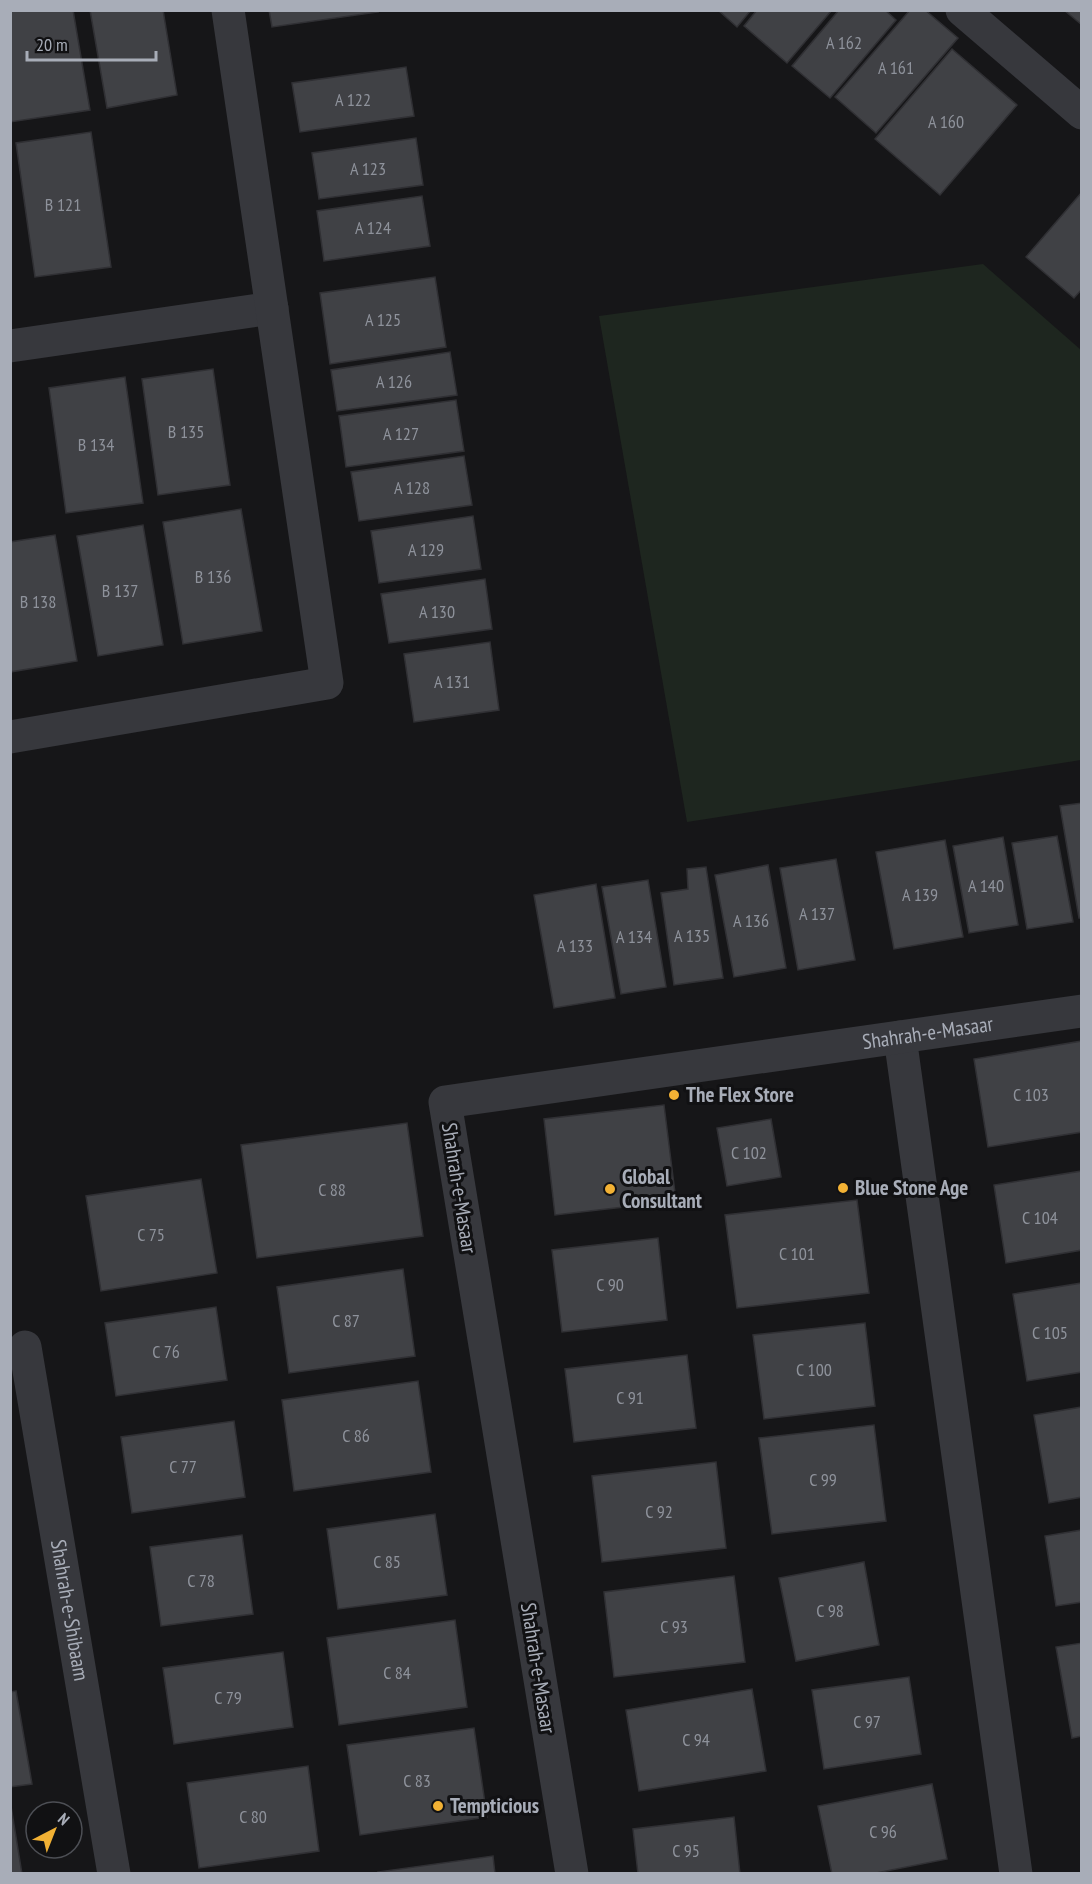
<svg xmlns="http://www.w3.org/2000/svg" width="1092" height="1884" viewBox="0 0 1092 1884" font-family="'PT Sans Narrow',sans-serif">
  <rect width="100%" height="100%" fill="#161618"/>
  <polygon fill="#1e261f" points="983,264 1081,350 1081,760 687,822 599,316"/>
  <g fill="#404145" stroke="#303034" stroke-width="1.5">
    <polygon points="10,10 73,10 90,110 10,122"/>
    <polygon points="90,10 163,10 177,95 107,108"/>
    <polygon points="269,10 377,10 378,12 272,27"/>
    <polygon points="718,10 751,10 737,27"/>
    <polygon points="757,10 832,10 787,63 744,26"/>
    <polygon points="839,10 885,10 896,20 830,98 792,66"/>
    <polygon points="910,10 925,10 958,38 876,133 835,97"/>
    <polygon points="1064,10 1082,10 1082,25"/>
    <polygon points="952,49 1017,105 940,195 875,139"/>
    <polygon points="406,67 414,116 300,132 292,83"/>
    <polygon points="91,132 111,267 35,277 16,143"/>
    <polygon points="416,138 423,185 319,199 312,153"/>
    <polygon points="1082,192 1082,289 1074,298 1026,257"/>
    <polygon points="422,196 430,246 324,261 317,211"/>
    <polygon points="435,277 446,347 330,364 320,293"/>
    <polygon points="450,352 457,395 337,411 331,370"/>
    <polygon points="213,369 230,485 158,495 142,379"/>
    <polygon points="125,377 143,503 66,513 49,388"/>
    <polygon points="456,400 464,451 346,467 339,416"/>
    <polygon points="464,456 472,505 359,521 351,472"/>
    <polygon points="241,509 262,631 183,644 163,522"/>
    <polygon points="473,516 481,569 379,583 371,531"/>
    <polygon points="143,525 163,645 98,656 77,536"/>
    <polygon points="55,535 77,661 10,672 10,542"/>
    <polygon points="485,579 492,629 389,643 381,594"/>
    <polygon points="490,642 499,710 414,722 404,654"/>
    <polygon points="1082,803 1082,918 1079,918 1060,806"/>
    <polygon points="1057,836 1073,922 1027,929 1012,843"/>
    <polygon points="1003,837 1018,925 969,933 953,846"/>
    <polygon points="945,840 963,937 894,949 876,852"/>
    <polygon points="836,859 855,960 798,970 780,868"/>
    <polygon points="768,865 786,968 734,977 715,875"/>
    <polygon points="706,867 723,978 674,985 661,893 688,889 687,869"/>
    <polygon points="648,880 666,987 621,994 602,887"/>
    <polygon points="596,884 615,998 554,1008 534,895"/>
    <polygon points="1082,1041 1082,1132 988,1147 974,1059"/>
    <polygon points="664,1105 676,1201 555,1215 544,1119"/>
    <polygon points="771,1119 781,1177 727,1186 717,1128"/>
    <polygon points="407,1123 423,1236 257,1258 241,1145"/>
    <polygon points="1082,1171 1082,1250 1006,1263 994,1185"/>
    <polygon points="201,1179 217,1273 101,1291 86,1196"/>
    <polygon points="857,1200 869,1293 737,1308 725,1215"/>
    <polygon points="658,1238 667,1320 562,1332 552,1250"/>
    <polygon points="403,1269 415,1356 289,1373 277,1287"/>
    <polygon points="1082,1283 1082,1372 1027,1381 1013,1294"/>
    <polygon points="216,1307 227,1380 116,1396 105,1323"/>
    <polygon points="865,1323 875,1406 764,1419 753,1335"/>
    <polygon points="687,1355 696,1428 574,1442 565,1369"/>
    <polygon points="418,1381 431,1472 294,1491 282,1400"/>
    <polygon points="1082,1407 1082,1497 1049,1503 1034,1415"/>
    <polygon points="234,1421 245,1497 132,1513 121,1437"/>
    <polygon points="874,1425 886,1521 772,1534 759,1438"/>
    <polygon points="716,1462 726,1548 602,1562 592,1476"/>
    <polygon points="435,1514 447,1595 338,1609 327,1529"/>
    <polygon points="1082,1530 1082,1602 1056,1606 1045,1536"/>
    <polygon points="242,1535 253,1614 161,1626 150,1547"/>
    <polygon points="864,1562 879,1645 796,1661 779,1578"/>
    <polygon points="734,1576 745,1662 614,1677 604,1592"/>
    <polygon points="455,1620 467,1707 339,1725 327,1638"/>
    <polygon points="1082,1643 1082,1736 1072,1738 1056,1647"/>
    <polygon points="283,1652 293,1727 174,1744 163,1668"/>
    <polygon points="909,1677 921,1754 824,1769 812,1690"/>
    <polygon points="752,1689 766,1771 639,1791 626,1710"/>
    <polygon points="16,1691 32,1784 10,1787 10,1692"/>
    <polygon points="474,1728 487,1817 360,1835 347,1745"/>
    <polygon points="308,1766 319,1851 199,1868 187,1783"/>
    <polygon points="932,1784 947,1859 871,1874 832,1874 818,1806"/>
    <polygon points="11,1806 22,1874 10,1874"/>
    <polygon points="734,1817 740,1874 638,1874 633,1829"/>
    <polygon points="493,1856 495,1874 379,1874 378,1872"/>
  </g>
  <g fill="none" stroke-linecap="round" stroke-linejoin="round">
    <g stroke="#37383d" stroke-width="33">
      <polyline points="962,10 1082,113"/>
      <polyline points="10,346 272,308"/>
      <polyline points="10,737 327,683 228,10"/>
      <polyline points="900,1037 1016,1874"/>
      <path id="s1" d="M 25,1347 L 114,1874"/>
      <path id="s2" d="M 572,1874 L 445,1102 L 1082,1011"/>
    </g>
  </g>
  <g fill="#f2b134" stroke="#111113" stroke-width="2">
    <circle cx="674" cy="1095" r="6"/>
    <circle cx="843" cy="1188" r="6"/>
    <circle cx="610" cy="1189" r="6"/>
    <circle cx="438" cy="1806" r="6"/>
  </g>
  <g text-anchor="middle" stroke-width="6" stroke-linejoin="round" paint-order="stroke">
    <g font-size="18" fill="#8e929b">
      <text x="844" y="49">A 162</text>
      <text x="896" y="74">A 161</text>
      <text x="353" y="106">A 122</text>
      <text x="946" y="128">A 160</text>
      <text x="368" y="175">A 123</text>
      <text x="63" y="211">B 121</text>
      <text x="373" y="234">A 124</text>
      <text x="383" y="326">A 125</text>
      <text x="394" y="388">A 126</text>
      <text x="186" y="438">B 135</text>
      <text x="401" y="440">A 127</text>
      <text x="96" y="451">B 134</text>
      <text x="412" y="494">A 128</text>
      <text x="426" y="556">A 129</text>
      <text x="213" y="583">B 136</text>
      <text x="120" y="597">B 137</text>
      <text x="38" y="608">B 138</text>
      <text x="437" y="618">A 130</text>
      <text x="452" y="688">A 131</text>
      <text x="986" y="892">A 140</text>
      <text x="920" y="901">A 139</text>
      <text x="817" y="920">A 137</text>
      <text x="751" y="927">A 136</text>
      <text x="692" y="942">A 135</text>
      <text x="634" y="943">A 134</text>
      <text x="575" y="952">A 133</text>
      <text x="1031" y="1101">C 103</text>
      <text x="749" y="1159">C 102</text>
      <text x="332" y="1196">C 88</text>
      <text x="1040" y="1224">C 104</text>
      <text x="151" y="1241">C 75</text>
      <text x="797" y="1260">C 101</text>
      <text x="610" y="1291">C 90</text>
      <text x="346" y="1327">C 87</text>
      <text x="1050" y="1339">C 105</text>
      <text x="166" y="1358">C 76</text>
      <text x="814" y="1376">C 100</text>
      <text x="630" y="1404">C 91</text>
      <text x="356" y="1442">C 86</text>
      <text x="183" y="1473">C 77</text>
      <text x="823" y="1486">C 99</text>
      <text x="659" y="1518">C 92</text>
      <text x="387" y="1568">C 85</text>
      <text x="201" y="1587">C 78</text>
      <text x="830" y="1617">C 98</text>
      <text x="674" y="1633">C 93</text>
      <text x="397" y="1679">C 84</text>
      <text x="228" y="1704">C 79</text>
      <text x="867" y="1728">C 97</text>
      <text x="696" y="1746">C 94</text>
      <text x="417" y="1787">C 83</text>
      <text x="253" y="1823">C 80</text>
      <text x="883" y="1838">C 96</text>
      <text x="686" y="1857">C 95</text>
    </g>
    <g font-size="21" fill="#a8adb8" stroke="#111113">
      <text dy="7" stroke="none"><textPath href="#s2" startOffset="1270">Shahrah-e-Masaar</textPath></text>
      <text transform="translate(459 1188) rotate(81)" y="7">Shahrah-e-Masaar</text>
      <text dy="7" stroke="none"><textPath href="#s1" startOffset="267">Shahrah-e-Shibaam</textPath></text>
      <text transform="translate(538 1668) rotate(81)" y="7">Shahrah-e-Masaar</text>
    </g>
    <g font-size="21" font-weight="bold" fill="#a8adb8" stroke="#111113" text-anchor="start">
      <text x="686" y="1102">The Flex Store</text>
      <text x="622" y="1184">Global<tspan x="622" dy="24">Consultant</tspan></text>
      <text x="855" y="1195">Blue Stone Age</text>
      <text x="450" y="1813">Tempticious</text>
    </g>
  </g>
  <rect width="1092" height="1884" fill="none" stroke="#a8adb8" stroke-width="24"/>
  <g transform="translate(54 1830) rotate(42)"><circle r="28" fill="#111113" stroke="#4d4f55" stroke-width="1.5"/>
  <path d="M0-4.5L10 22L0 15L-10 22Z" fill="#f2b134"/>
  <text y="-9" font-size="16" font-weight="bold" text-anchor="middle" fill="#a8adb8">N</text>
  </g>
  <path d="M27 51v9h129v-9" fill="none" stroke="#a8adb8" stroke-width="3"/>
  <text x="36" y="51" font-size="18" fill="#a8adb8" stroke="#111113" stroke-width="4.5" paint-order="stroke">20 m</text>
</svg>
